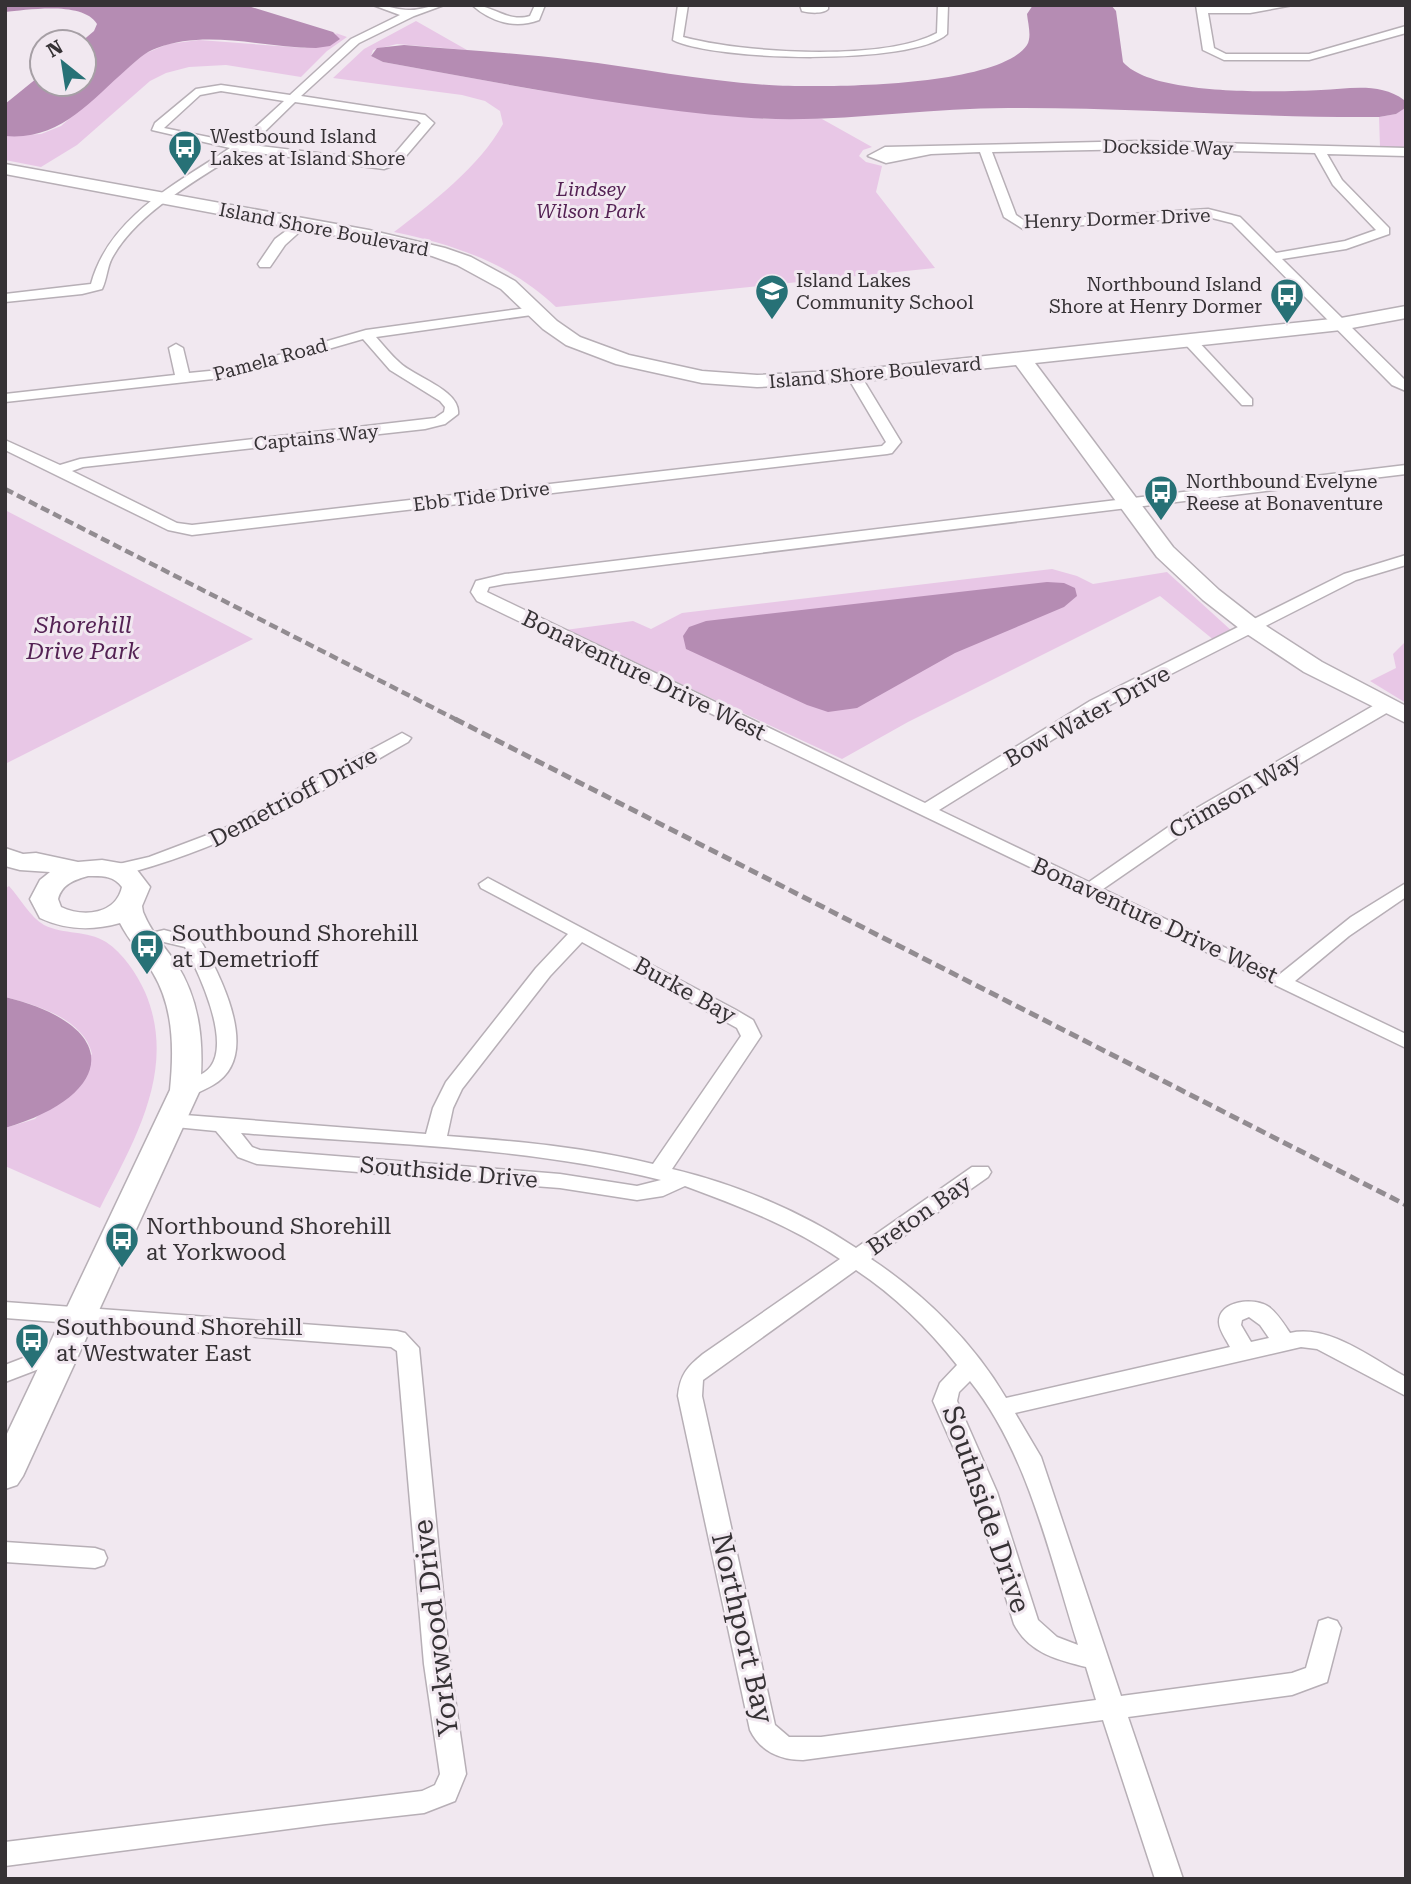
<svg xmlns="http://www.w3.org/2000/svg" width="1411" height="1884" viewBox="0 0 1411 1884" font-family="'Roboto Serif',serif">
  <rect width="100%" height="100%" fill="#f1e8f0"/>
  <g fill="#e8c7e6">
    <path d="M 416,21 L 467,50 L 397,44 L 373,50 L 371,56 L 383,62 L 537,90 L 711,114 L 766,119 L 822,119 L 872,147 L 863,150 L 859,156 L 866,162 L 882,166 L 876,192 L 935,268 L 556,307 C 510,263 455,245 394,232 C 431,204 480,166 503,124 L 500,111 L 485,101 L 462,95 L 333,78 L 364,49 Z"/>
    <polygon points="333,32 347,37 327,51 301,77 226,65 189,67 166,73 150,81 77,145 41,167 5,160 5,136 41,134 61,126 144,54 168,44 199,40 305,48 337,34"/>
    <polygon points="1406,105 1406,148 1380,147 1379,117 1396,114"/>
    <polygon points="5,510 253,639 5,764"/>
    <polygon points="1052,569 1077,576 1093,584 1167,572 1233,632 1215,641 1160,596 908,722 842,759 565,630 633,621 651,629 682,613"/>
    <polygon points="1406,641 1406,703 1370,681 1396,668 1393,654"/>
    <path d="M 9,886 C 20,898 30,917 44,925 C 64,935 87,930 106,942 C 123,953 137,974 145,992 C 178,1069 134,1141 100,1208 L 5,1166 L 5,1128 L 35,1119 L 92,1054 C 84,1019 37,1005 5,997 L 5,889 Z"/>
  </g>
  <g fill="#b58cb3">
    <path d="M 5,5 L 245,5 L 333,32 L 340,39 L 330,46 L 316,48 C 264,48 208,29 157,48 C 145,52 136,61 127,69 C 89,102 60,141 5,136 L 5,104 L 42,74 L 42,84 L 84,84 L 84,42 L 81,42 L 94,31 L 97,24 C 83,1 28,10 5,12 Z"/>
    <path d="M 1033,5 L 1111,5 L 1116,11 L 1123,62 C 1152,96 1276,92 1321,90 C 1348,89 1380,82 1404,100 L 1405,108 L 1396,114 L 1379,117 C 1255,118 1132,107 1008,108 C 918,108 829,125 738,117 C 619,107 500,83 383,62 L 371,56 L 377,48 L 404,45 C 461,50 518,53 574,60 C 639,68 704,81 769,85 C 819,88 998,88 1027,45 C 1032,37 1028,24 1027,14 Z"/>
    <polygon points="1047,582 1064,583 1075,588 1077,596 1064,607 955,653 857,708 828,712 807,705 686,649 683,636 689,627 706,621"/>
    <path d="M 5,997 C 124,1026 116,1095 5,1128 Z"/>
  </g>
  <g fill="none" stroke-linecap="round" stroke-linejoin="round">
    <g stroke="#b7afb6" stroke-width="3">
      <g id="street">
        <path d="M 373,5 C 387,5 397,10 409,10 C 417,11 432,5 444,5 L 414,16 L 359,43 L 301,96 L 425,115 L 434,123 L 400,163 L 384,169 L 242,151 C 199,179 137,212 112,258 C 107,267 107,279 102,289 L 82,294 L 5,302 L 5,294 L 91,284 C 109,217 176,184 230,148 L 152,130 L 155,123 L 196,89 L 221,85 L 290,95 L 351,39 L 400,15 ZM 221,91 L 284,101 L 238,143 L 164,128 L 200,95 ZM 295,102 L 417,120 L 421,123 L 392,157 L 383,161 L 251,145 Z"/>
        <path d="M 472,5 C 493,5 508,23 530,16 L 535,5 L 545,5 L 539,20 C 515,29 491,22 472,5 Z"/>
        <path d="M 678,5 L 688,5 L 683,37 C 742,53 883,62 937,33 L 938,5 L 948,5 L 947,34 C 913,66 714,61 673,40 Z"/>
        <path d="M 800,5 L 828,5 L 828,9 C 823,14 810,13 802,11 Z"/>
        <polygon points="1196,5 1293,5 1250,13 1208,13 1214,48 1226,54 1309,54 1406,26 1406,33 1309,60 1224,60 1203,50"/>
        <path d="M 1141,141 L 1406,148 L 1406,156 L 1327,154 L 1342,180 L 1389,228 L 1389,234 L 1346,249 L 1282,259 L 1406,381 L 1406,391 L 1392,385 L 1232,223 L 1208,217 L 1023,229 L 1004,217 L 980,152 L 931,154 L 886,163 L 868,156 L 885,147 ZM 1141,149 L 1315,153 L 1333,185 L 1376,230 L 1345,241 L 1276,253 L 1240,217 L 1208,209 L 1025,221 L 1016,215 L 992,152 Z"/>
        <polygon points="302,219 308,223 306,226 285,245 270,267 260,267 258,264 275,239"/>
        <path d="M 534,307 L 541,311 L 539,314 L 376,337 C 384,346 391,355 399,362 C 414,377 461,390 458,414 L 445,424 L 425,429 L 83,467 L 72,471 L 177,523 L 192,525 L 882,446 L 886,442 L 847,376 L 854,372 L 861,376 L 901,442 L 892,453 L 887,454 L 192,535 L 168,530 L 5,450 L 5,440 L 60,465 L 80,459 L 435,418 L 444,412 L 445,407 L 440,401 L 390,370 L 363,339 L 231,377 L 5,402 L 5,394 L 175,375 L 169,348 L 176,344 L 183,348 L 189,373 L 230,369 L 366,330 Z"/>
        <polygon points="1190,337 1195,338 1252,399 1252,405 1242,405 1185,344 1185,338"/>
        <polygon points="1406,465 1406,474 505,584 489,587 487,592 925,803 1090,701 1344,574 1406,555 1406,565 1356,580 1102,709 939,810 1089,882 1190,812 1378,703 1390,703 1393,707 1390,711 1203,820 1103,889 1280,974 1351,917 1406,883 1406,897 1349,936 1295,981 1406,1034 1406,1048 477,601 471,592 476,581 505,574"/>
        <path d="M 402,733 L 411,738 L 408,742 C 310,798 229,848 117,876 L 108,870 L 110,866 L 149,857 L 223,829 Z"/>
        <path d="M 488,878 L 736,1010 L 753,1020 L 761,1036 L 672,1169 C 735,1184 801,1211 856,1248 L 972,1167 L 988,1167 L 991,1172 L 988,1177 L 871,1259 C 924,1294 974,1343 1006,1398 L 1230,1347 C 1226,1339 1219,1330 1219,1322 C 1219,1300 1255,1297 1269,1307 C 1278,1314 1284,1324 1290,1333 C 1330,1324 1372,1359 1406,1377 L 1406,1396 L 1317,1349 L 1301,1347 L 1015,1413 L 1041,1457 L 1121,1696 L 1292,1673 L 1306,1668 L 1319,1621 L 1328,1618 L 1337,1621 L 1341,1628 L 1327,1682 L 1292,1695 L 1128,1717 L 1183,1879 L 1155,1879 L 1103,1720 L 803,1760 C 780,1760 760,1751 750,1730 L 678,1396 C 680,1375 687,1367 703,1354 L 840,1259 C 792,1226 739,1206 685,1186 L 663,1196 L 637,1200 L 560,1188 L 257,1164 L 238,1157 L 216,1131 L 165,1126 L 162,1121 L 165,1116 L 172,1114 L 426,1134 L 433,1108 L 446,1082 L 536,968 L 568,934 L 481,888 L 479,884 ZM 582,942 L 737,1028 L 741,1036 L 653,1164 C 585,1147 516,1141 447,1136 L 453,1108 L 462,1089 L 550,976 ZM 241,1133 C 380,1144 525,1146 661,1180 L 637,1186 L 560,1174 L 260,1150 L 252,1147 ZM 856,1270 C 895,1296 928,1328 957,1365 L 940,1383 L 933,1401 L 973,1492 L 1014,1624 C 1029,1653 1057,1660 1086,1667 L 1096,1700 L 821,1737 L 789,1737 L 775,1725 L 702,1396 L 703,1380 ZM 1249,1317 L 1260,1325 L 1269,1338 L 1251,1342 L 1241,1325 L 1242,1320 ZM 970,1381 C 1028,1453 1050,1557 1078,1645 L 1057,1637 L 1038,1620 L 997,1492 L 957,1401 L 959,1392 Z"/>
        <path d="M 164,930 L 199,939 L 202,943 C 222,979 262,1057 213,1085 C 202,1091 190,1098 178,1095 L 175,1090 L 178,1085 C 188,1080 204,1076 211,1066 C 230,1039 199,973 185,947 L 164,942 L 142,947 L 132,941 L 135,937 Z"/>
        <polygon points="5,1302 397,1331 405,1333 419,1348 450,1664 466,1774 455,1801 424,1813 326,1824 5,1866 5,1842 422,1791 435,1785 440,1774 424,1664 397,1351 391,1347 5,1318"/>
        <polygon points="65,1342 73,1344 76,1350 73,1356 5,1382 5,1365"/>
        <polygon points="5,1542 95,1548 104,1551 107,1558 104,1565 95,1568 5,1562"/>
      </g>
    </g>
    <g stroke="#b7afb6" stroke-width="3">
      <g id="secondary">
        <polygon points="5,164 369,230 445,248 471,257 515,281 557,321 580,337 629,355 702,371 757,375 854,370 1341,318 1406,306 1406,318 1341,330 1035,363 1173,547 1219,590 1260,622 1322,662 1406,706 1406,723 1304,672 1244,632 1203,600 1157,557 1016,365 854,382 757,387 702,383 616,364 566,345 543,329 501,289 457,265 432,256 369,242 5,174"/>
        <path d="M 5,848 L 23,854 L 36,853 L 78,862 L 102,860 L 125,864 L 137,870 L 150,887 L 142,906 L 143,912 C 151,932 164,946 176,963 C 201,1002 204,1045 200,1090 L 23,1476 L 17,1485 L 5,1489 L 5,1438 L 170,1090 C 174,1050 174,1008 153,973 C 143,955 129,941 120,923 C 92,931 66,930 40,918 L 30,899 L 40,880 L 50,872 L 20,870 L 5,866 ZM 88,876 C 102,876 113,875 122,887 C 116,914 84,918 61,907 L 58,899 C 62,884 74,880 88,876 Z"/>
      </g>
    </g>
    <use href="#street" fill="#fff" fill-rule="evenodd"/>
    <use href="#secondary" fill="#fff" fill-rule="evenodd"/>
    <polyline stroke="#928c91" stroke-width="4.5" stroke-dasharray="9 4.5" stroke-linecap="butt" points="5,489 459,721"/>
    <polyline stroke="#928c91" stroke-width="5" stroke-dasharray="10 5" stroke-linecap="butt" points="455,719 1406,1205"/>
  </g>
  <defs>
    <g id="bus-pin" transform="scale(1.75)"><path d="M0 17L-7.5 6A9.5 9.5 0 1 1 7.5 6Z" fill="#277176" stroke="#f1e8f0"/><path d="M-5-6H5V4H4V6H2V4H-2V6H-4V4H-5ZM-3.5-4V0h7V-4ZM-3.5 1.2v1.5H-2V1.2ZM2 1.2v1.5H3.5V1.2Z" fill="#fff"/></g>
    <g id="school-pin" transform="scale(1.75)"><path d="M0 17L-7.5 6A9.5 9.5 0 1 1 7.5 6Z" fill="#277176" stroke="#f1e8f0"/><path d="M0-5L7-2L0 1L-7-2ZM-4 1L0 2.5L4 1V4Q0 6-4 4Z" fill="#fff"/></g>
  </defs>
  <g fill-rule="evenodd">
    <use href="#bus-pin" x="185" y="147"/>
    <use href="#school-pin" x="772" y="291"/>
    <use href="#bus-pin" x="1287" y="295"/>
    <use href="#bus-pin" x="1161" y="492"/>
    <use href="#bus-pin" x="147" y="946"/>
    <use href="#bus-pin" x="122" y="1239"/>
    <use href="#bus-pin" x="32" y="1340"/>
  </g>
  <g text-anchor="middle" stroke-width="6" stroke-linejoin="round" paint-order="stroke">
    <g font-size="19" fill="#363235" stroke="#f1e8f0" text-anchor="start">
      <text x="210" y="143">Westbound Island<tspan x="210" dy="22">Lakes at Island Shore</tspan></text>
      <text x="796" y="287">Island Lakes<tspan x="796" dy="22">Community School</tspan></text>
      <text x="1262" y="291" text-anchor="end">Northbound Island<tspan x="1262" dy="22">Shore at Henry Dormer</tspan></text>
      <text x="1186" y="488">Northbound Evelyne<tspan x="1186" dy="22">Reese at Bonaventure</tspan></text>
    </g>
    <g font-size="19" fill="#363235" stroke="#f1e8f0">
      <text transform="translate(1168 147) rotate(1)" y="7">Dockside Way</text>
      <text transform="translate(1117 218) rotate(-2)" y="7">Henry Dormer Drive</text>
      <text transform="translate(324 229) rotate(11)" y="7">Island Shore Boulevard</text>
      <text transform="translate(270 359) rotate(-15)" y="7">Pamela Road</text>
      <text transform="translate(875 372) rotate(-5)" y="7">Island Shore Boulevard</text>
      <text transform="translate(316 437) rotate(-6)" y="7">Captains Way</text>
      <text transform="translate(481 496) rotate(-7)" y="7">Ebb Tide Drive</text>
    </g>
    <g font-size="19" font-style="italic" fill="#542254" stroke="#f1e8f0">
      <text x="591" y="196">Lindsey<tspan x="591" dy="22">Wilson Park</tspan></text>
    </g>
    <g font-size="23" font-style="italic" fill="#542254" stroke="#f1e8f0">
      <text x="83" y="633">Shorehill<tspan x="83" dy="26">Drive Park</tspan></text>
    </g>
    <g font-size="23" fill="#363235" stroke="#f1e8f0">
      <text transform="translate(644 675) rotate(26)" y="8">Bonaventure Drive West</text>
      <text transform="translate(1087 716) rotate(-29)" y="8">Bow Water Drive</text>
      <text transform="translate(1235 795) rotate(-30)" y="8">Crimson Way</text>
      <text transform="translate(293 797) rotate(-28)" y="8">Demetrioff Drive</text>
      <text transform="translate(1155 920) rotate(25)" y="8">Bonaventure Drive West</text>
      <text transform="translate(685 990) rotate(29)" y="8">Burke Bay</text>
      <text transform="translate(449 1172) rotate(5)" y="8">Southside Drive</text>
      <text transform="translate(919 1215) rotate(-35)" y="8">Breton Bay</text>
    </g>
    <g font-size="23" fill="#363235" stroke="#f1e8f0" text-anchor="start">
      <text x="172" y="941">Southbound Shorehill<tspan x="172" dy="26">at Demetrioff</tspan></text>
      <text x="146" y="1234">Northbound Shorehill<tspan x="146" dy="26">at Yorkwood</tspan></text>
      <text x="56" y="1335">Southbound Shorehill<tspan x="56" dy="26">at Westwater East</tspan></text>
    </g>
    <g font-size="28" fill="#363235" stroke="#f1e8f0">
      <text transform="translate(987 1509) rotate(71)" y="10">Southside Drive</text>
      <text transform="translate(435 1628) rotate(-97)" y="10">Yorkwood Drive</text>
      <text transform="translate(743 1628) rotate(77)" y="10">Northport Bay</text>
    </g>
  </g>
  <rect width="1411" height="1884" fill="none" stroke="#363235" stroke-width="14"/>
  <g transform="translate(63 63) rotate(330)"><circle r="33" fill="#f1e8f0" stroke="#a69fa5" stroke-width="2"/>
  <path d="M0-5L12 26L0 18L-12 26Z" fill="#277176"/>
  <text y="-10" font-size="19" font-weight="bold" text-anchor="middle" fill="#363235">N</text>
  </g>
</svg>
